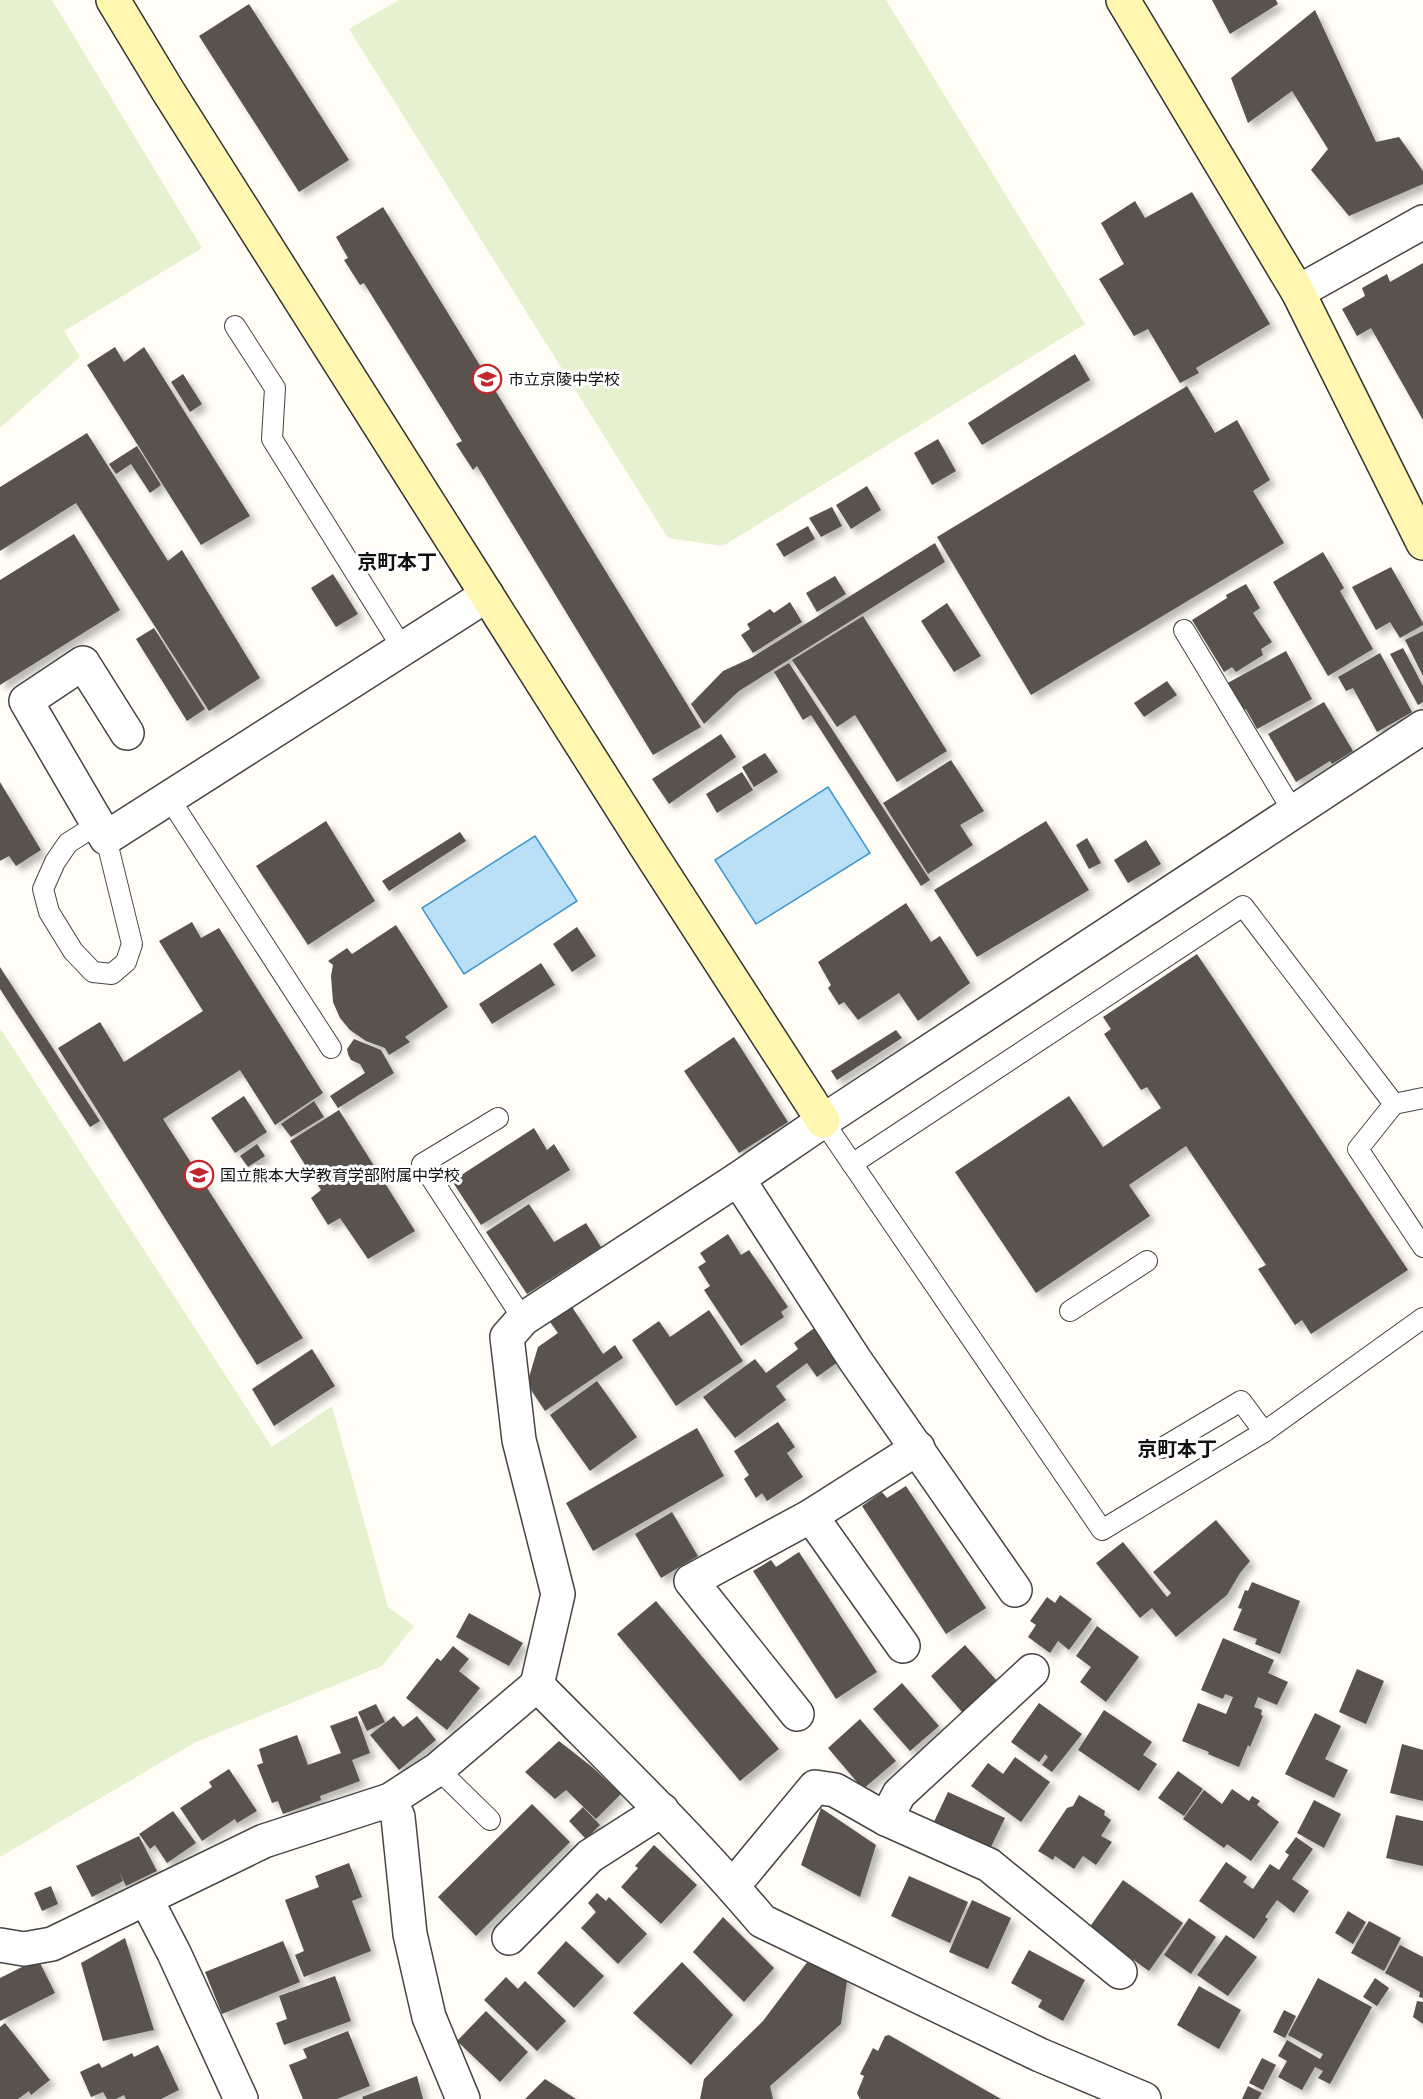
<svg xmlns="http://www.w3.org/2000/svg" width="1423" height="2099" viewBox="0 0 1423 2099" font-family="Merriweather,'Noto Sans JP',serif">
  <defs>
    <filter id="shadow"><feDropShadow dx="5.5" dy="5.5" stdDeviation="3" flood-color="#0004"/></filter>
  </defs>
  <rect width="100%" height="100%" fill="#fffdf5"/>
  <g fill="#e6f2cf">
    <polygon points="0,0 52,0 202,248 64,331 80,357 0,428"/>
    <polygon points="399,0 886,0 1085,324 723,546 668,538 349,29"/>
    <polygon points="0,1028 272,1447 332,1406 388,1607 414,1626 382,1666 196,1742 0,1857"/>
  </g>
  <g fill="#b9e0f7" stroke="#3f96cf" stroke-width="1.5">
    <polygon points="828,787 870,853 756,924 715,860"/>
    <polygon points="535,836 577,901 464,974 422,908"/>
  </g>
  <g fill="#5a524d" filter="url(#shadow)">
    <polygon points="1212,0 1276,0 1278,4 1230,34"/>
    <polygon points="249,4 349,160 299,192 199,36"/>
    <polygon points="1315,10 1376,142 1399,137 1423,171 1423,184 1349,216 1311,170 1328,149 1292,91 1248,123 1231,78"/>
    <polygon points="1192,192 1270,324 1196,368 1199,373 1180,383 1148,329 1134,336 1099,279 1124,264 1101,223 1135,201 1145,218"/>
    <polygon points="383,207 701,727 653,755 477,466 473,470 456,444 462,441 364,283 360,285 344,260 348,258 336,237"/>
    <polygon points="1423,263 1423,420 1371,328 1357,336 1342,309 1365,296 1362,288 1387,274 1390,282"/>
    <polygon points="115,347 124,362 144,347 250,516 201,545 87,365"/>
    <polygon points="1075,354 1090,380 982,445 968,423"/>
    <polygon points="183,374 202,404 190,412 171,382"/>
    <polygon points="1187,386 1215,433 1237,420 1270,480 1253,491 1284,543 1031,695 937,537"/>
    <polygon points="87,433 168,561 182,550 260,678 209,711 76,503 0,551 0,487"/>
    <polygon points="938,439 956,471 932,485 914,453"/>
    <polygon points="137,446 161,485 150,493 131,464 116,474 109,464"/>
    <polygon points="867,486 881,510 851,529 836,505"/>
    <polygon points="832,507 842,526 821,537 809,518"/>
    <polygon points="808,526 815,539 784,557 776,544"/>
    <polygon points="74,534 120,610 0,685 0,580"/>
    <polygon points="935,543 945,562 739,691 704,724 691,704 723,671 751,658"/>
    <polygon points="1323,552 1344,588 1340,591 1373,649 1328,676 1273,582"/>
    <polygon points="1391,567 1423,623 1423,625 1400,638 1390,622 1376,630 1352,587"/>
    <polygon points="333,574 358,614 336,627 311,588"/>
    <polygon points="835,576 846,594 817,612 806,593"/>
    <polygon points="1246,584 1260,608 1253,613 1272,642 1261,649 1263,655 1236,672 1232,667 1224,672 1192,620 1227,598 1226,595"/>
    <polygon points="790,602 802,622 753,653 741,635 750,629 747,624 770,609 774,613"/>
    <polygon points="947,603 981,656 954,672 921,621"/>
    <polygon points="863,616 947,751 897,782 855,715 837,727 792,660"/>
    <polygon points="154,628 205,709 187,721 136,639"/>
    <polygon points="1423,631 1423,676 1405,640"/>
    <polygon points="1403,648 1423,686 1423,702 1418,705 1390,654"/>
    <polygon points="1286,651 1312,699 1257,729 1246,709 1239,712 1224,685"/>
    <polygon points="1380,653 1412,712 1377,732 1353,688 1346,691 1338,677"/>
    <polygon points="789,663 930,880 921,886 811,715 803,720 774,672"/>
    <polygon points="1167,681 1177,695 1144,717 1134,703"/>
    <polygon points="1324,702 1353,751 1332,764 1330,761 1296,782 1268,734"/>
    <polygon points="721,734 736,757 669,804 652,779"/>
    <polygon points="765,753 778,772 754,787 742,767"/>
    <polygon points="951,760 984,811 960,825 973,845 928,874 883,803"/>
    <polygon points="742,772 753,790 717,813 706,794"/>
    <polygon points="0,782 41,850 16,866 9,856 0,861"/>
    <polygon points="326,821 375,901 308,945 256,866"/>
    <polygon points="1046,821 1089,890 977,957 934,890"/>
    <polygon points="460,832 466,841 389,891 382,881"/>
    <polygon points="1087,838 1101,863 1089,869 1076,845"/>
    <polygon points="1146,840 1161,864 1128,883 1114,860"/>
    <polygon points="906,903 931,942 940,936 970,983 918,1021 899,993 858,1020 844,1002 839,1005 828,988 831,985 818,962"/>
    <polygon points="192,922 201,938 219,928 323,1093 275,1125 240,1070 163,1119 303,1338 257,1365 58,1048 100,1022 124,1062 203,1011 159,941"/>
    <polygon points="396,925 448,1007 405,1037 410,1042 389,1055 385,1048 366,1041 350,1030 340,1018 333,1002 331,976 333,965 328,961 347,948 352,954"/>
    <polygon points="577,927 596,956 572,972 553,944"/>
    <polygon points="1197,954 1408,1270 1311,1334 1302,1320 1295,1325 1258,1269 1266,1265 1186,1146 1129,1185 1150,1216 1036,1293 955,1172 1069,1096 1103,1147 1161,1108 1147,1087 1141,1090 1104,1034 1111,1029 1103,1017"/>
    <polygon points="541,963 555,985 492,1024 479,1004"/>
    <polygon points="0,967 100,1121 90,1127 0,989"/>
    <polygon points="896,1030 902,1038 837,1080 831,1071"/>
    <polygon points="734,1037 788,1122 739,1153 684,1071"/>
    <polygon points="354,1039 381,1050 394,1073 338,1108 330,1096 365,1073 360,1064 351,1060 348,1054 347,1049"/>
    <polygon points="244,1096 267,1132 235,1153 211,1118"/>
    <polygon points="314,1101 324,1117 291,1137 281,1124"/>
    <polygon points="339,1110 415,1231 368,1259 340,1218 328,1225 311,1198 321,1190 290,1141"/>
    <polygon points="534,1128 547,1150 554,1144 570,1170 481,1225 452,1181"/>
    <polygon points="257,1144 265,1156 248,1167 240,1156"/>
    <polygon points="529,1204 554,1242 586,1223 601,1247 527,1294 486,1232"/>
    <polygon points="728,1234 741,1255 749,1250 788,1307 781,1312 784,1317 741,1346 704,1290 710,1286 698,1267 706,1262 700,1253"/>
    <polygon points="572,1307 603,1354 615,1345 623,1358 545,1411 527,1384 538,1347 558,1333 550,1322"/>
    <polygon points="709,1310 743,1361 676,1406 632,1340 659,1321 670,1337"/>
    <polygon points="817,1326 842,1359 817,1377 807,1363 776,1386 786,1400 735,1438 703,1397 755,1359 766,1373 798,1349 794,1343"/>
    <polygon points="312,1349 335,1386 274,1426 252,1389"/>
    <polygon points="597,1381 637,1437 590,1471 550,1415"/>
    <polygon points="778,1422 795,1447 787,1453 803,1477 767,1501 762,1493 756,1498 744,1479 749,1475 734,1451"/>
    <polygon points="697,1428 724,1476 593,1551 566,1503"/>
    <polygon points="906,1486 986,1608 946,1634 862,1506 882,1492 887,1498"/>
    <polygon points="672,1512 698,1556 661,1578 635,1534"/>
    <polygon points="1216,1520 1250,1561 1240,1573 1227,1595 1176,1637 1152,1608 1140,1618 1096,1563 1123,1542 1167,1597 1171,1593 1153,1572"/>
    <polygon points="799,1552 877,1672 836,1699 753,1571 771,1560 776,1567"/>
    <polygon points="1252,1582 1300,1601 1280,1654 1255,1644 1257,1639 1233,1630 1242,1609 1238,1608 1245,1590 1248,1591"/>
    <polygon points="1060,1595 1092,1619 1069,1650 1058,1641 1050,1653 1028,1637 1036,1625 1030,1621 1047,1597 1055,1603"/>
    <polygon points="656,1601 779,1749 740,1781 617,1634"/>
    <polygon points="469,1613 523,1643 509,1666 456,1637"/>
    <polygon points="1097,1626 1139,1657 1106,1702 1080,1682 1091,1667 1076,1656"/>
    <polygon points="1223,1638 1274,1660 1268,1673 1288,1682 1277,1705 1258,1697 1254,1707 1262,1710 1261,1715 1263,1716 1250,1747 1248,1745 1239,1767 1208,1754 1209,1752 1182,1741 1198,1703 1226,1714 1233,1697 1225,1694 1223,1699 1201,1690"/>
    <polygon points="965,1645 997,1681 962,1712 931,1676"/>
    <polygon points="453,1646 469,1659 459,1671 480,1688 447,1730 406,1698 437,1658 441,1661"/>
    <polygon points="1357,1669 1384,1681 1366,1724 1339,1712"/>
    <polygon points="902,1683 939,1726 910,1751 873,1709"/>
    <polygon points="1039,1703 1082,1734 1052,1772 1042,1765 1048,1757 1045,1754 1039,1762 1011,1742"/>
    <polygon points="376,1704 385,1722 367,1731 358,1712"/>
    <polygon points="1104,1710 1152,1742 1143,1755 1157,1764 1139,1791 1078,1750"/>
    <polygon points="1315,1713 1341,1726 1325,1759 1348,1770 1334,1798 1285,1774"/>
    <polygon points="357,1716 370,1753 352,1760 360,1781 320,1796 321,1800 283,1814 278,1801 272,1803 257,1765 263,1763 259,1749 297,1735 308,1765 341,1753 330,1726"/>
    <polygon points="394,1716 403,1727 417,1716 436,1740 399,1770 370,1735"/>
    <polygon points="860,1719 896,1761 863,1789 828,1748"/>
    <polygon points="559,1741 592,1767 621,1794 596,1819 566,1790 555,1799 525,1772"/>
    <polygon points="1402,1744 1423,1750 1423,1801 1390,1793"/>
    <polygon points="1015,1757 1050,1782 1021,1822 971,1786 988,1763 1003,1774"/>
    <polygon points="229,1769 257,1811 237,1823 235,1819 202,1841 180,1808 212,1787 209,1782"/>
    <polygon points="1178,1771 1203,1789 1184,1816 1158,1798"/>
    <polygon points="1232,1789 1249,1801 1252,1796 1260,1801 1257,1805 1279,1822 1251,1861 1227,1844 1224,1848 1183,1819 1204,1790 1222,1804"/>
    <polygon points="948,1792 1005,1818 988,1853 931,1828"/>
    <polygon points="1079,1795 1105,1811 1104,1815 1111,1820 1101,1836 1112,1842 1096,1865 1083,1856 1074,1869 1055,1856 1053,1860 1038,1851 1067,1808 1073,1806"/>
    <polygon points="1314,1800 1341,1814 1324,1848 1297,1833"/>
    <polygon points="532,1804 570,1842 476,1936 438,1897"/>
    <polygon points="583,1807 600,1825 586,1839 569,1821"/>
    <polygon points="821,1808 876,1845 860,1897 801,1865"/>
    <polygon points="173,1811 196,1843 167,1863 155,1845 150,1849 139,1834"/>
    <polygon points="1396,1815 1423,1821 1423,1866 1386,1858"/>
    <polygon points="139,1836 157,1871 126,1886 119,1871 123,1881 92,1897 76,1866"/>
    <polygon points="1296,1837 1313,1849 1292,1879 1309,1891 1294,1913 1277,1900 1265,1917 1268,1919 1254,1939 1199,1901 1226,1862 1247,1877 1243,1882 1253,1889 1270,1864 1279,1870 1289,1855 1285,1852"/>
    <polygon points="654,1845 697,1885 661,1924 621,1887 638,1868 635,1866"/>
    <polygon points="349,1863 362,1897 352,1901 371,1951 304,1977 295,1955 304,1951 285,1900 319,1887 315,1876"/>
    <polygon points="909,1876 968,1902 950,1943 891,1916"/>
    <polygon points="1123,1880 1183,1923 1149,1971 1089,1928"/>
    <polygon points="51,1886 58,1904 42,1911 34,1893"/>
    <polygon points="597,1893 606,1901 609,1897 647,1934 618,1964 581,1928 596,1912 588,1903"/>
    <polygon points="972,1900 1011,1918 988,1969 949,1952"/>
    <polygon points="1348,1911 1366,1922 1353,1944 1335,1933"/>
    <polygon points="723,1917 774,1968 744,2002 693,1952"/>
    <polygon points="1189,1918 1216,1937 1191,1974 1164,1955"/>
    <polygon points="1369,1921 1401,1938 1384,1971 1351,1953"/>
    <polygon points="1226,1935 1257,1957 1228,1996 1197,1975"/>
    <polygon points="125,1938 154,2030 103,2041 81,1963"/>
    <polygon points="283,1941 300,1982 222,2014 205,1972"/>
    <polygon points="566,1941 604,1976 574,2008 537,1973"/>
    <polygon points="1400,1945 1423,1957 1423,1998 1419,1997 1420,1992 1385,1973"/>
    <polygon points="1029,1950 1085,1980 1063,2021 1038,2007 1042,2000 1011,1983"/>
    <polygon points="38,1959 55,1993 0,2021 0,1978"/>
    <polygon points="808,1961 848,1974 841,2024 770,2086 773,2099 700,2099 704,2079 763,2021"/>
    <polygon points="682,1962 733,2015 691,2065 633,2013"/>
    <polygon points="335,1976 351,2021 284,2045 276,2023 287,2019 279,1996"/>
    <polygon points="506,1977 518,1989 525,1981 566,2021 537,2051 484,2000"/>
    <polygon points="1318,1978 1372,2007 1330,2084 1318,2078 1323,2071 1315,2067 1302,2090 1278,2077 1287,2061 1278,2056 1287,2040 1320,2059 1323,2054 1288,2035"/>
    <polygon points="1375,1978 1389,1988 1377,2006 1363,1997"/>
    <polygon points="1199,1986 1241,2010 1219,2049 1177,2025"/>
    <polygon points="1417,2001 1423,2002 1423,2024 1413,2017"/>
    <polygon points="1284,2010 1296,2016 1285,2038 1273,2032"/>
    <polygon points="486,2011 528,2052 500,2082 457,2041"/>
    <polygon points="5,2023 50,2080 31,2095 29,2091 18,2099 0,2099 0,2027"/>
    <polygon points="348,2031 370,2086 337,2099 303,2099 289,2065 307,2058 303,2049"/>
    <polygon points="889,2035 1001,2099 860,2099 857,2093 864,2076 860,2074 873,2048 878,2051 885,2036"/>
    <polygon points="158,2045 179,2090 161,2099 126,2099 124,2095 116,2099 107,2099 103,2092 91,2097 80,2072 99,2063 102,2068 132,2053 134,2057"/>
    <polygon points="1262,2058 1276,2065 1263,2090 1249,2083"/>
    <polygon points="417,2076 423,2099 363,2099 362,2097"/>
    <polygon points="545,2079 576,2099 525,2099"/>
    <polygon points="1248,2086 1262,2093 1258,2099 1242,2099"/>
  </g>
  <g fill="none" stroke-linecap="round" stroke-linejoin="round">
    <g stroke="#444" stroke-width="22">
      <g id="lane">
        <polyline points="235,326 275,388 272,439 403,649"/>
        <polyline points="1184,630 1294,813"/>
        <polyline points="169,798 331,1048"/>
        <polyline points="98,824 68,843 55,862 43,889 49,912 73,951 93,972 112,974 126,962 132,944 106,838"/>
        <polyline points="1423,1098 1394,1104 1358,1149 1423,1247"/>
        <polyline points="498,1118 422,1164 523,1319"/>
        <polyline points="823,1121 1102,1530 1264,1432 1423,1318"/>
        <polyline points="852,1164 1243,906 1394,1104"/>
        <polyline points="1070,1311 1147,1261"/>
        <polyline points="1162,1448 1241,1401 1264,1432"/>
        <polyline points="438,1769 490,1820"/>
      </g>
    </g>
    <g stroke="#444" stroke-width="36">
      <g id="street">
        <polyline points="1298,292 1423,222"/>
        <polyline points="127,733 83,663 26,701 106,838 487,595"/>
        <polyline points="738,1179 855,1360 1015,1590"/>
        <polyline points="811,1516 903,1646"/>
        <path d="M 537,1685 C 613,1762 692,1838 762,1921 L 1040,2055 L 1144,2099"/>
        <polyline points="797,1714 691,1581 811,1516 918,1448"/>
        <polyline points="390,1800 398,1817 410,1934 429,2017 463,2099"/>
        <polyline points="886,1819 899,1794 1032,1671"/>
        <polyline points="733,1886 815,1787 835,1790 886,1819 989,1865 1120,1972"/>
        <polyline points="146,1899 174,1953 241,2099"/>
        <polyline points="509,1938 590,1856 662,1810"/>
        <polyline points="0,1945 24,1949 52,1944 264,1841 390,1800 438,1769 537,1685 558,1594 519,1440 507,1337 523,1319 738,1179 823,1121 1423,727"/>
      </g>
    </g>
    <g stroke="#333" stroke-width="36">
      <g id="secondary">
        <polyline points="113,0 168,91 647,848 823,1121"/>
        <polyline points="1123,0 1298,292 1423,543"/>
      </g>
    </g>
    <use href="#lane" stroke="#fff" stroke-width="20"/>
    <use href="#street" stroke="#fff" stroke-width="33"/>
    <use href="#secondary" stroke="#fff6b0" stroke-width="33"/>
  </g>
  <defs>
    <g id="school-ring" transform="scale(1.5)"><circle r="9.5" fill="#fff" stroke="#c4262e" stroke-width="1.5"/><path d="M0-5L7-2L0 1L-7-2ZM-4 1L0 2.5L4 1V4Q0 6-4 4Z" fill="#c4262e"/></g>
  </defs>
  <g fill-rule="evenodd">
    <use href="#school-ring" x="487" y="379"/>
    <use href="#school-ring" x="199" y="1175"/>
  </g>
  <g text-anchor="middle" stroke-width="6" stroke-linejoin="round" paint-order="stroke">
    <g font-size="16" fill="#111" stroke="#fff" text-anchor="start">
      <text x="508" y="385">市立京陵中学校</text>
      <text x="220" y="1181">国立熊本大学教育学部附属中学校</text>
    </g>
    <g font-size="20" font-weight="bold" fill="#111" stroke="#fff">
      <text x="397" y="569">京町本丁</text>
      <text x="1177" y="1456">京町本丁</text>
    </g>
  </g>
</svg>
